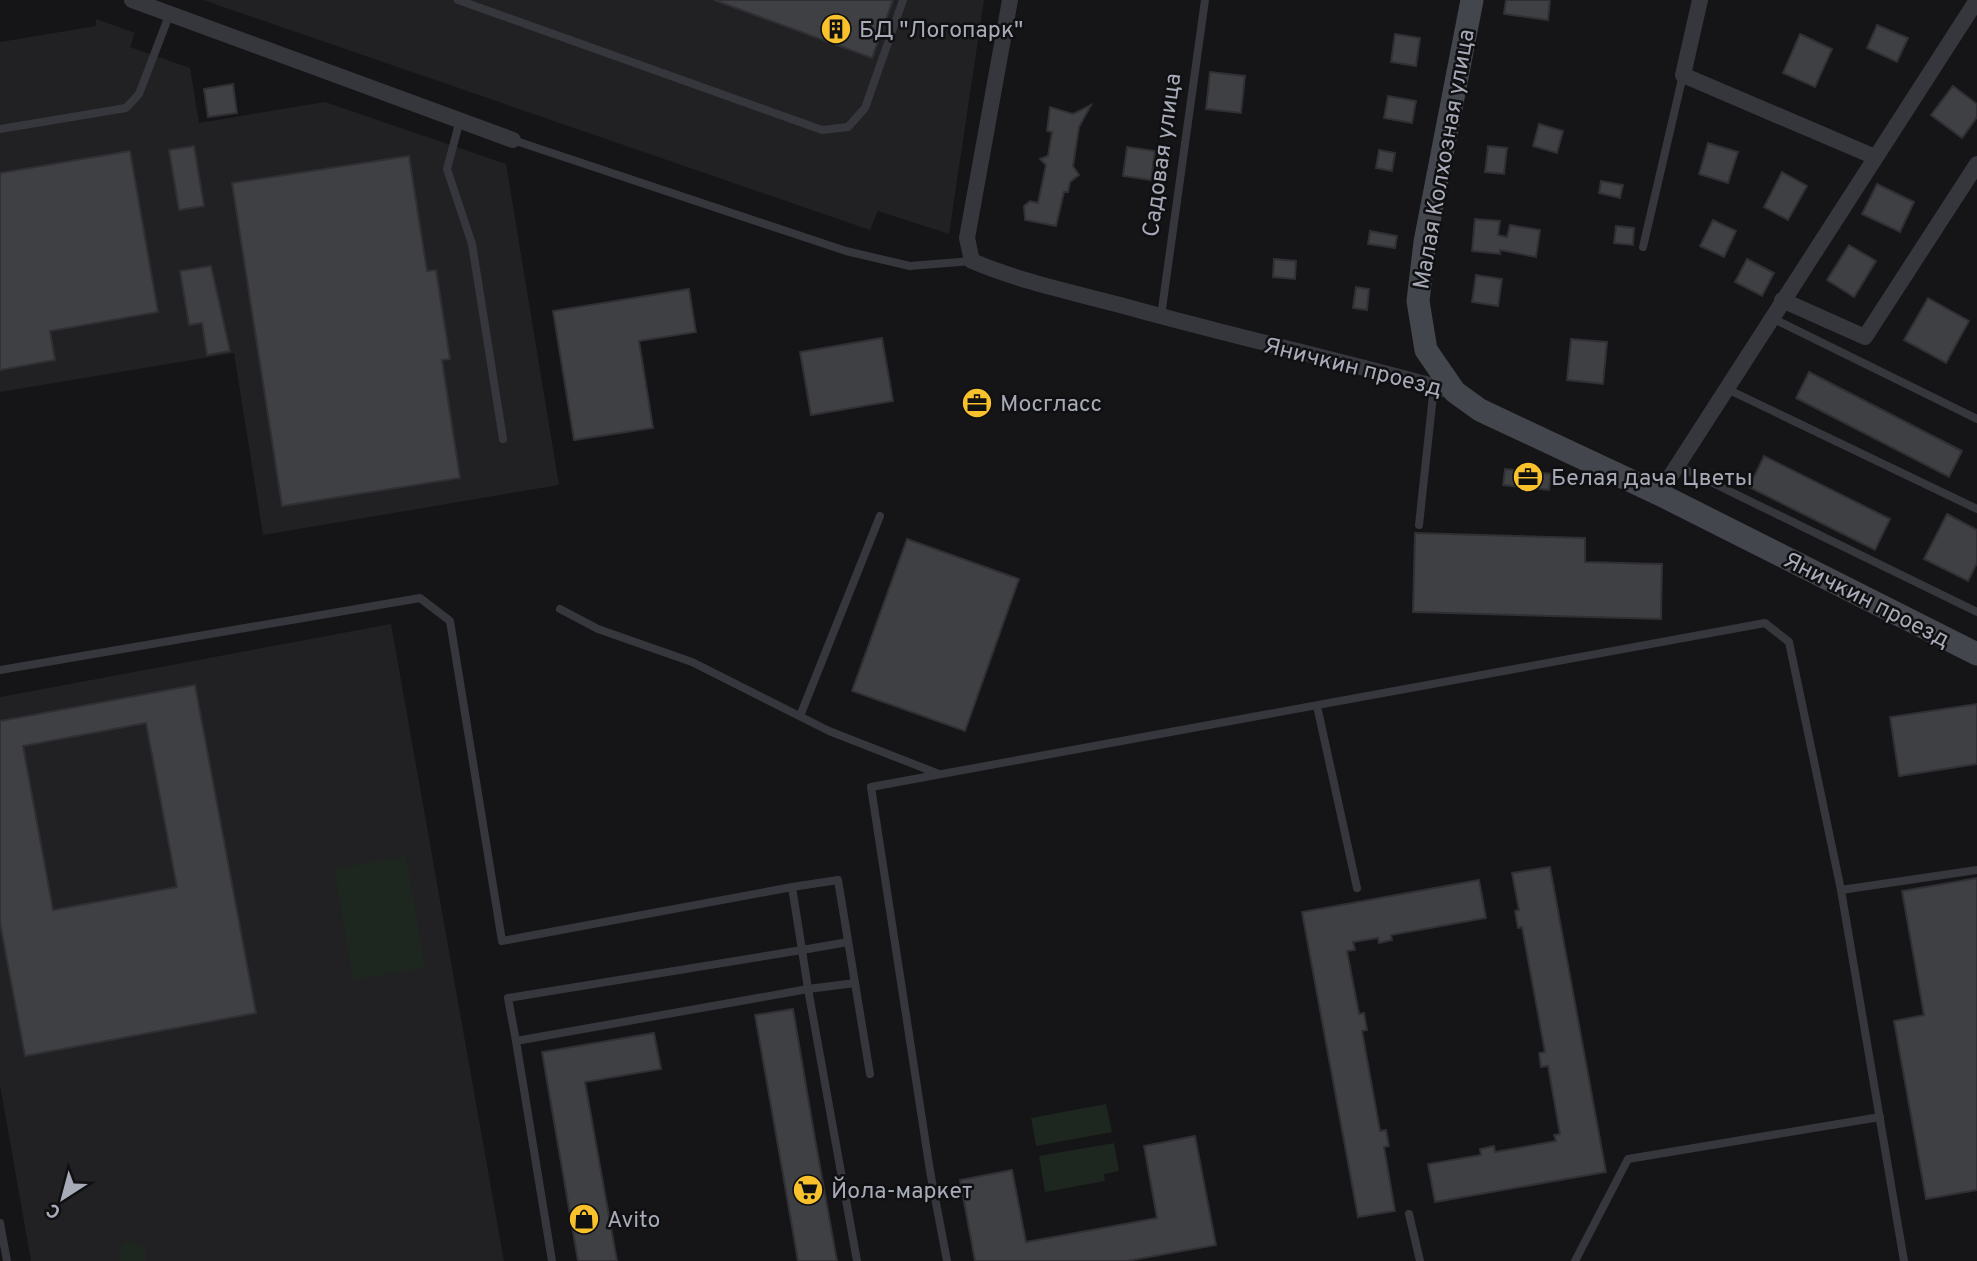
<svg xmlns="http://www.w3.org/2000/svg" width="1977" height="1261" viewBox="0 0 1977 1261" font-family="Overpass,sans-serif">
  <rect width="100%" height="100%" fill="#151517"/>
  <g fill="#212124">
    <polygon points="203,0 984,0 949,234 878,211 870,230"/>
    <polygon points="96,19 135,33 130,47 190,68 199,123 325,102 506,164 559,485 263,535 234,353 0,392 0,42 96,26"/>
    <polygon points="391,624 504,1261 31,1261 0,1085 0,697"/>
  </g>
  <g fill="#1d261f">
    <polygon points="406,856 425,968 353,980 334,869"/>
    <polygon points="1106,1104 1112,1132 1036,1146 1031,1118"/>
    <polygon points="1114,1143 1119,1171 1104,1174 1105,1181 1045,1192 1039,1156"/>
    <polygon points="131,1241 145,1248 145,1261 119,1261 121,1246"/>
  </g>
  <g fill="#3f4044" stroke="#302f33" stroke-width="2" fill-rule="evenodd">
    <polygon points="714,0 893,0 872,58"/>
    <polygon points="1506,0 1550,0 1548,20 1504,14"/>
    <polygon points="1877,25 1908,38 1897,62 1867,48"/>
    <polygon points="1395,34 1420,38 1416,66 1391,62"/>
    <polygon points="1800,34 1832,49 1815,87 1783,73"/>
    <polygon points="1210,72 1245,76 1241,113 1206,109"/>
    <polygon points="233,84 237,113 208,117 204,89"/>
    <polygon points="1953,86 1977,104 1977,117 1962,138 1931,115"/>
    <polygon points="1388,96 1416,101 1412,123 1384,118"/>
    <polygon points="1091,105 1079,127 1073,166 1079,175 1070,182 1068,192 1064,192 1056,226 1025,220 1024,206 1030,201 1038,203 1046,165 1040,159 1048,156 1052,132 1047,131 1050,107 1073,114"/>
    <polygon points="1539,124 1563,131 1557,153 1533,146"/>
    <polygon points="1708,143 1738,152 1728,183 1699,174"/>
    <polygon points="194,146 204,206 179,210 169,150"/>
    <polygon points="1488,146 1507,148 1504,174 1485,172"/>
    <polygon points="1127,147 1155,151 1151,180 1123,176"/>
    <polygon points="1379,150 1395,153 1392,171 1376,168"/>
    <polygon points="130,151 158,312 50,331 55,360 0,370 0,173"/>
    <polygon points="409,156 427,271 436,270 450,359 442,360 460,478 282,506 232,183"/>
    <polygon points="1782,172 1807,186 1788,220 1764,207"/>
    <polygon points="1601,181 1623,185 1620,198 1599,193"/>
    <polygon points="1877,184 1914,202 1900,232 1862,214"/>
    <polygon points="1475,219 1500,221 1498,235 1507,237 1510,225 1540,230 1536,257 1500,250 1500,254 1472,251"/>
    <polygon points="1713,220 1736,231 1724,257 1700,246"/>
    <polygon points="1616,226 1634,228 1633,245 1614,243"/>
    <polygon points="1370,231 1397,236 1395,248 1368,244"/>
    <polygon points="1849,245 1876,261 1854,297 1827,280"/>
    <polygon points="1274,259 1296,261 1295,279 1273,277"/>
    <polygon points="1747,259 1774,273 1762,296 1735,282"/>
    <polygon points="211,266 230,351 207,355 202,323 189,325 180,271"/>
    <polygon points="1476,275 1502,279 1498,306 1472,302"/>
    <polygon points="1356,287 1369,289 1367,310 1353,308"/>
    <polygon points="689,289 696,332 639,341 653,428 574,440 553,311"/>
    <polygon points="1928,298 1969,321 1946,363 1904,340"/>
    <polygon points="882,338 893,401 811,415 800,352"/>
    <polygon points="1571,339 1607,342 1603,384 1567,380"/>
    <polygon points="1809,372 1962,451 1949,477 1796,398"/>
    <polygon points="1764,456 1890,519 1875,550 1749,487"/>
    <polygon points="1505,469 1551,474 1549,490 1503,485"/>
    <polygon points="1947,514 1977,530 1977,563 1968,581 1924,559"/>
    <polygon points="1415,533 1585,538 1585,562 1662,564 1661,619 1413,612"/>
    <polygon points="907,539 1019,579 965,731 852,691"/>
    <path d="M 195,685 L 256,1013 L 25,1056 L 0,923 L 0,721 ZM 146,723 L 177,887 L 53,910 L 23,746 Z"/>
    <polygon points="1977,704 1977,764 1899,776 1890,717"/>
    <polygon points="1550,867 1606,1172 1435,1202 1428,1164 1481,1155 1480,1149 1494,1146 1495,1152 1556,1141 1554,1135 1560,1134 1548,1066 1541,1067 1539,1053 1545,1052 1522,927 1518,928 1515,911 1519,910 1512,873"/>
    <polygon points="1977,878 1977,1190 1926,1199 1894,1021 1924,1015 1902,891"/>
    <polygon points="1479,880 1486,918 1391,935 1392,940 1379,943 1378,938 1353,942 1355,950 1347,951 1359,1014 1364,1013 1367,1030 1362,1031 1380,1131 1386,1130 1389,1146 1384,1147 1395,1211 1358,1217 1302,912"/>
    <polygon points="793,1009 814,1133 837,1261 798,1261 777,1140 755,1015"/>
    <polygon points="654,1033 661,1069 585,1082 617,1261 578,1261 542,1052"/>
    <polygon points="1195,1136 1216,1245 1127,1261 975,1261 960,1180 1012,1170 1026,1242 1157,1218 1144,1146"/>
  </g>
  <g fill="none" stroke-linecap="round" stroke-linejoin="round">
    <g stroke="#36373d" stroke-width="8">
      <polyline points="458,0 822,130 848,127 865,108 903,0"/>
      <polyline points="460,120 447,169 472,244 503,439"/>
      <polyline points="0,129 126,108 139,94 170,13"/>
      <polyline points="513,140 846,251 910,266 972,261"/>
      <polyline points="1643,247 1683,75"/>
      <polyline points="1161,316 1205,0"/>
      <polyline points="1772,318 1977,419"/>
      <polyline points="1725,388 1977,509"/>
      <polyline points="1676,465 1977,612"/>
      <polyline points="1419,525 1434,386"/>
      <polyline points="560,609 598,629 692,662 829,731 939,774"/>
      <polyline points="0,670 420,598 450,621 502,941 792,887 802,950 848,942"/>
      <polyline points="1317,706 1357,888"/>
      <polyline points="800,716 880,516"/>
      <polyline points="792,887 838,880 870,1074"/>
      <polyline points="1841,890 1904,1261"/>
      <polyline points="516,1041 508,998 802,950 808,989 855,983"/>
      <polyline points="1409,1214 1420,1261"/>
      <polyline points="0,1223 7,1261"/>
      <polyline points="552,1261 516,1041 808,989 857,1261"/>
      <polyline points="947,1261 930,1171 871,787 1765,623 1789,642 1841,890 1977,870"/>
      <polyline points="1575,1261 1628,1159 1880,1117"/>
    </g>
    <g stroke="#36373d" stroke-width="16">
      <polyline points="132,0 513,140"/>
      <path d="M 1010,0 L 967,238 L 972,261 C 1019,281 1071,292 1120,305 C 1231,336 1344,361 1455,392"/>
      <polyline points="1700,0 1683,75 1875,157"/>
      <polyline points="1782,300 1865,337 1977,164"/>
      <polyline points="1659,494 1977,0"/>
    </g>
    <polyline stroke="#44464d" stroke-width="23" points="1472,0 1425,242 1418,301 1426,350 1455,392 1480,410 1659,494 1977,654"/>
  </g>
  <defs>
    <g id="building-disc" transform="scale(1.575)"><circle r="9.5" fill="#f9c12c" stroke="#101012"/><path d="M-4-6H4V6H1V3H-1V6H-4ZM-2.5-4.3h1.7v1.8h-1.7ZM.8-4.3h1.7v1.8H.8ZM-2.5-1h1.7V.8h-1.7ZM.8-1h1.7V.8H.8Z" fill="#111"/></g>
    <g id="office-disc" transform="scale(1.575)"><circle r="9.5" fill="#f9c12c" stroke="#101012"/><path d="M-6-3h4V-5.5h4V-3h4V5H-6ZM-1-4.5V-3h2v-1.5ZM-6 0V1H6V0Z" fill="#111"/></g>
    <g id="supermarket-disc" transform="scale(1.575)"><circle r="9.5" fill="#f9c12c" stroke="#101012"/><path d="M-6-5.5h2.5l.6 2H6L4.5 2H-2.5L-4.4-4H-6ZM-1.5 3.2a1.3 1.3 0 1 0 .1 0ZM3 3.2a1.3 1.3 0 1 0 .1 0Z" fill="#111"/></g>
    <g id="shop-disc" transform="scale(1.575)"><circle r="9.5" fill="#f9c12c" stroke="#101012"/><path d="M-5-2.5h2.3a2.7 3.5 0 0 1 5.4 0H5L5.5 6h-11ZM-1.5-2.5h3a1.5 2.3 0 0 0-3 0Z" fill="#111"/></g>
  </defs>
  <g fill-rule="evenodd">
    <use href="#building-disc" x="836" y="29"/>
    <use href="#office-disc" x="977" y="403"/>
    <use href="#office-disc" x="1528" y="477"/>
    <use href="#supermarket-disc" x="808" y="1190"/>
    <use href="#shop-disc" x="584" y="1219"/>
  </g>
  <g text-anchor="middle" stroke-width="5" stroke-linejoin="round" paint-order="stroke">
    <g font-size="23" fill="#a7abb8" stroke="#101012" text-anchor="start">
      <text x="859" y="37">БД "Логопарк"</text>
      <text x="1000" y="411">Мосгласс</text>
      <text x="1551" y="485">Белая дача Цветы</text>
      <text x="831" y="1198">Йола-маркет</text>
      <text x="607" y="1227">Avito</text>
    </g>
    <g font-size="23" fill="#a7abb8" stroke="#101012">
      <text transform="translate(1161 155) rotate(-82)" y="8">Садовая улица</text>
      <text transform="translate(1443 159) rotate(-80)" y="8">Малая Колхозная улица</text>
      <text transform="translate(1353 366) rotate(14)" y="8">Яничкин проезд</text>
      <text transform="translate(1867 599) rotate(27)" y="8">Яничкин проезд</text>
    </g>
  </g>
  <g transform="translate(63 1198) rotate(216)" stroke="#101012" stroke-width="5" paint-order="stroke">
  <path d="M0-5L12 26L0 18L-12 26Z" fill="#a7abb8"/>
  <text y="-10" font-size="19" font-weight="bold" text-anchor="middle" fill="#a7abb8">С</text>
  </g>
</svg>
